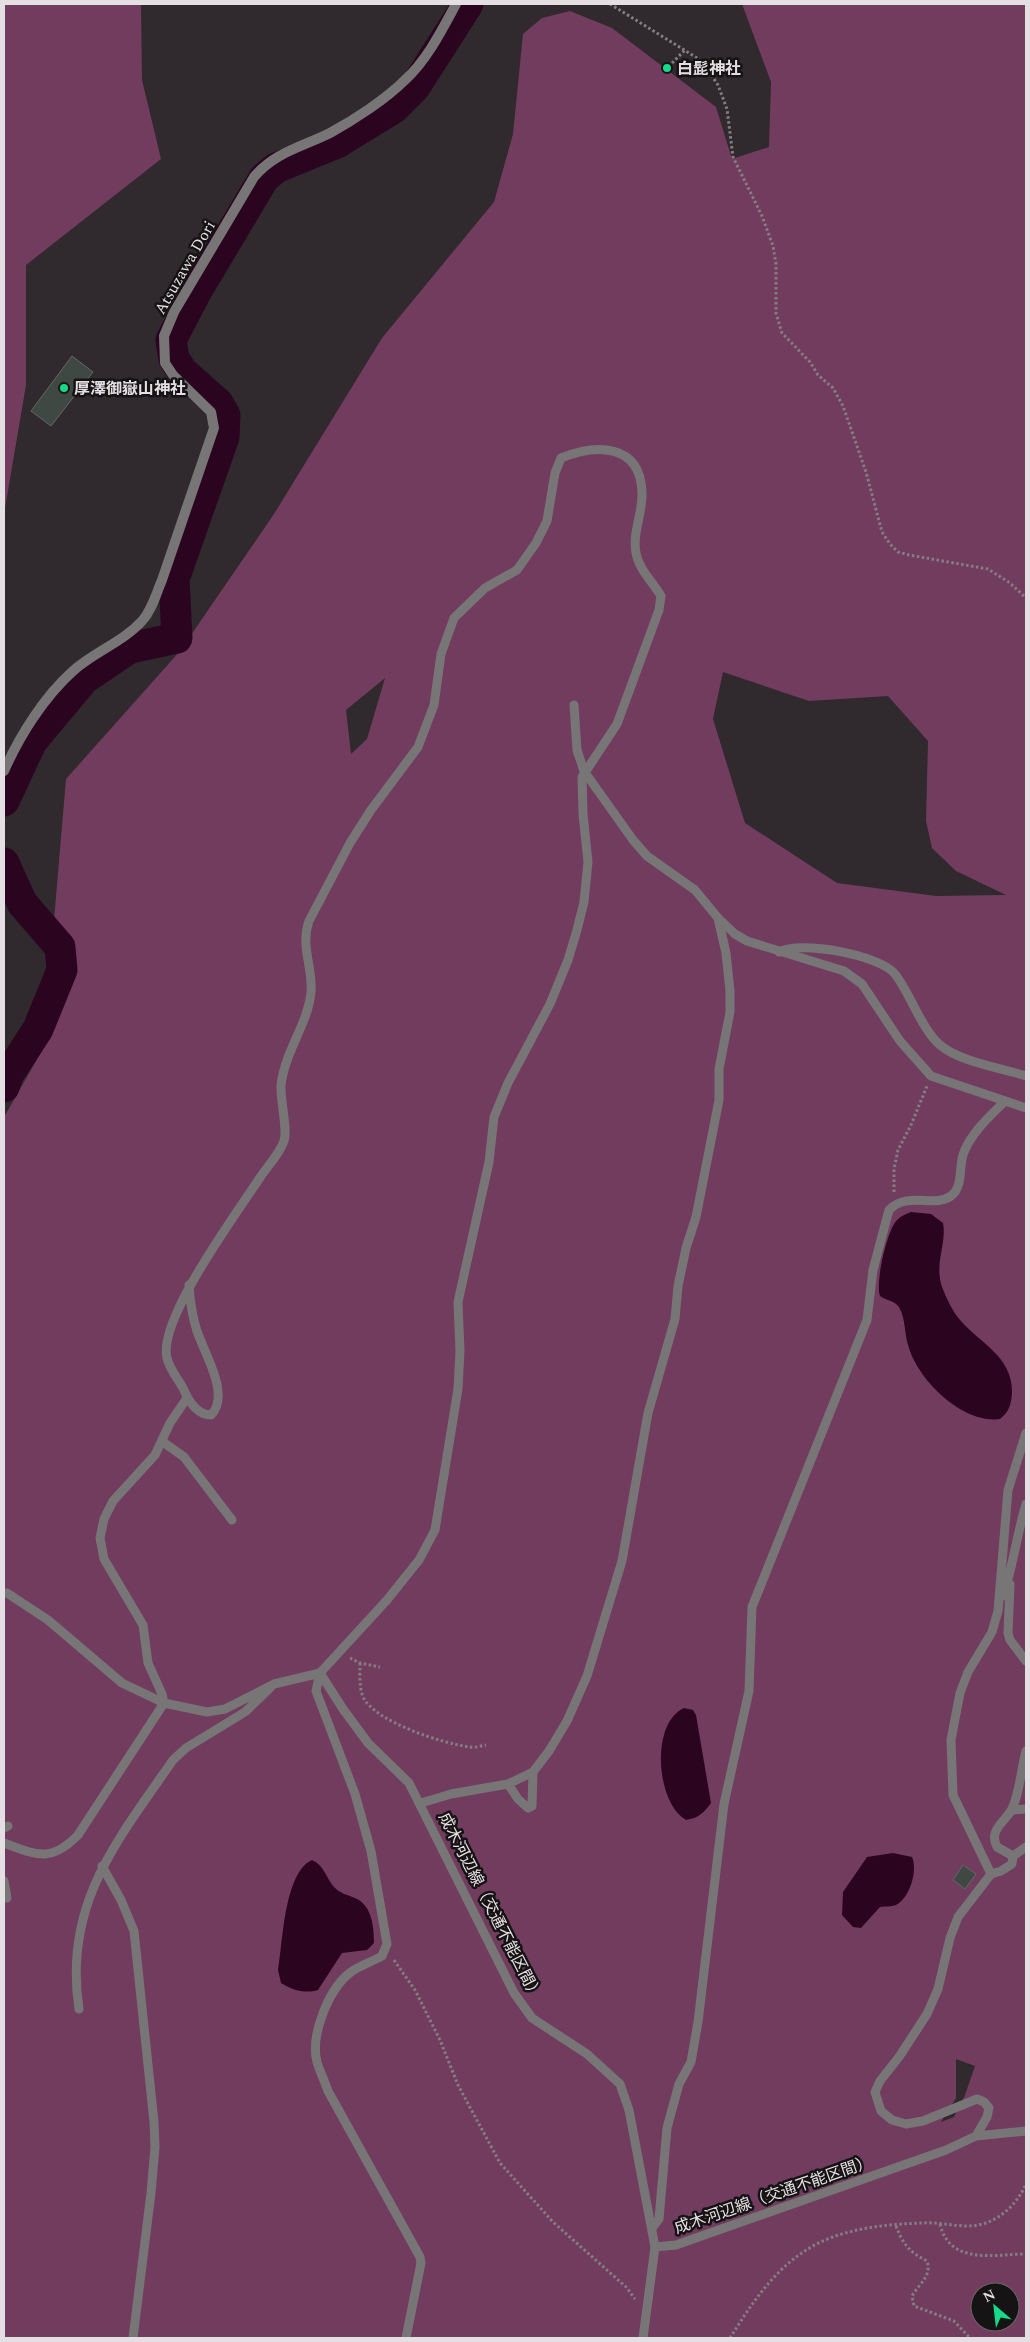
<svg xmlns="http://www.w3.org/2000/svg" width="1030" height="2342" viewBox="0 0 1030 2342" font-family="Spectral,'Noto Sans JP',serif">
  <rect width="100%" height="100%" fill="#30292d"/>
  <g fill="#723c5f" fill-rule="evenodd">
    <polygon points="4,4 141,4 142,80 161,159 26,265 26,385 4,514"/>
    <path d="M 742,4 L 1026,4 L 1026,2338 L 4,2338 L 4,1117 L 43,1049 L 66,779 L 180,651 L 274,514 L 382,338 L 494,202 L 513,134 L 523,34 L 542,18 L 570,11 L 612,28 L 716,107 L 732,159 L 769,147 L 771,82 ZM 723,672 L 809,701 L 888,696 L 928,741 L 926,821 L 932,848 L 956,871 L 1006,895 L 936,896 L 837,883 L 745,823 L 713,719 ZM 385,678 L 367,739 L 351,754 L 346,710 ZM 956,2059 L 975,2066 L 965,2095 L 954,2117 L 941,2122 L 956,2098 ZM 980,2292 L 1010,2292 L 1010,2322 L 980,2322 Z"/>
  </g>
  <g fill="#2b0520">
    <path d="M 911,1212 L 931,1214 L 943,1223 C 947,1244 934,1263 942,1287 C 947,1299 952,1311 961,1321 C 981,1344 1013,1357 1012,1393 C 1011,1405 1009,1412 1000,1419 C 963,1424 919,1381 909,1348 C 904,1335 906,1319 899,1307 C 894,1300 886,1301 880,1296 C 875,1283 887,1230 897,1220 C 901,1216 906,1214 911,1212 Z"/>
    <path d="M 684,1708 L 693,1710 L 696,1715 L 711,1803 C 704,1813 698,1818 686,1820 C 656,1803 650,1723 684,1708 Z"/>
    <path d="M 893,1853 L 912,1857 C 918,1870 910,1898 896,1905 C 891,1907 886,1906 880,1907 L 861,1928 L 853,1927 L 842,1915 L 843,1892 L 867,1857 Z"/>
    <path d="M 312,1860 C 324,1865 326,1878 334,1887 C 339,1893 348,1895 355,1898 C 372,1905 374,1927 374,1943 L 367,1950 L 342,1953 L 318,1990 C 305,1994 292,1990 281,1983 L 278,1970 C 283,1942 284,1873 312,1860 Z"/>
  </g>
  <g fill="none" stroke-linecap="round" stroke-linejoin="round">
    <g stroke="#2b0520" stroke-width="31">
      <polyline points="4,801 32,741 84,679 130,648 177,638 174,579 224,437 225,415 218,403 183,372 174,359 171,340 196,292 264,178 276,168 337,143 394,108 415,87 468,4"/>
      <polyline points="4,863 22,903 60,947 62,970 38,1029 8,1075 4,1087"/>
    </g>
  </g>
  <g fill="#404843" stroke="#626964">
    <polygon points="72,356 93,372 51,426 31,411"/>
    <polygon points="963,1865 976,1874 965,1889 953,1880"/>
  </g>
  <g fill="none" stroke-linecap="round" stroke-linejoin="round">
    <g stroke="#847d81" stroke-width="3" stroke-dasharray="2.5 2.5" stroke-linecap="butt">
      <polyline points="610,4 702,61 718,85 727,109 733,157 762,216 773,246 776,264 776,313 782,333 810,362 818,375 833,388 843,406 866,472 882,532 890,544 898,552 909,555 988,569 1010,583 1026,598"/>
      <polyline points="672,63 685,50"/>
      <polyline points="894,1192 894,1169 898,1150 911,1125 927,1086"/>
      <polyline points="350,1658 360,1663 380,1667"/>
      <path d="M 360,1663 C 360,1674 359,1687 363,1697 C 375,1722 444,1744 470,1747 C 475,1748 481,1746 486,1745"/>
      <polyline points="394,1960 415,1990 440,2040 458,2085 500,2163 553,2222 626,2287 635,2299"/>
      <path d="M 940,2224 C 950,2266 995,2254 1026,2254"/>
      <path d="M 896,2226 C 903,2244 909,2252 927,2261 C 932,2276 919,2284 912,2296 L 914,2306 L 954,2321 L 970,2338"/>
      <path d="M 730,2338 C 755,2298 783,2256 830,2238 C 859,2227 891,2224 923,2223 C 937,2222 953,2226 968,2226 C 994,2226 1016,2207 1026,2184"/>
    </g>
    <g stroke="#787577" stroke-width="9">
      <polyline points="718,918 735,934 747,941 844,971 862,984 900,1041 931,1076 1026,1108"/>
      <path d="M 779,952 C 800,940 880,955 895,974 C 910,993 922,1030 940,1045 C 960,1062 1001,1068 1026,1076"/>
      <path d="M 189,1285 C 190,1300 192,1316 197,1331 C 204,1353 231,1395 211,1415 C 196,1415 188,1400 183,1388 C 178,1379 169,1368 167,1358 C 157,1320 239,1210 261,1176 C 268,1166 280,1153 284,1141 C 288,1130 280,1099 281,1085 C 285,1051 308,1024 311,992 C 313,967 300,946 309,921 L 350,843 L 371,810 L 418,747 L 434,705 L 441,654 L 454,618 L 485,588 L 517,570 L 536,543 L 547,521 L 555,473 L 561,458 C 596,444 640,443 642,492 C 643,513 632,533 636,553 C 639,570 653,582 661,596 L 659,610 L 617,724 L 582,777 L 583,814 L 588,862 L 584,902 L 577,930 L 568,960 L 550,1004 L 508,1083 L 494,1117 L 489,1162 L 458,1302 L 460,1351 L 458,1389 L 435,1530 L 419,1560 L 387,1600 L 320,1673 L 316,1691 L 355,1794 L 371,1851 L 387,1944 L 382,1956 C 372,1962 360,1965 351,1972 C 329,1988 310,2035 317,2062 C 320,2072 325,2082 328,2091 L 420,2257 L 421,2263 L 406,2338"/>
      <polyline points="163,1442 184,1457 232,1520"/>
      <polyline points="1010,1584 1008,1633 1010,1640 1026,1661"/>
      <polyline points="7,1593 48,1620 122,1683 164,1703 207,1712 225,1709 274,1684 320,1673 343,1709 368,1743 409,1783 514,1993 532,2018 587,2054 620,2084 629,2110 655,2247 676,2245 946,2150 976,2136 1026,2131"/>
      <path d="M 1003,1596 C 1013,1566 1017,1534 1026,1504"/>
      <path d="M 1026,1751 C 1021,1769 1020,1792 1012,1809 C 1005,1822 988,1830 997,1847 L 1013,1856 L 1026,1847"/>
      <polyline points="508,1784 518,1799 528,1808 532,1806 533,1772"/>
      <polyline points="421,1803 451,1794 508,1784 533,1772 549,1751 567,1721 587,1676 622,1561 648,1413 675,1319 678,1286 686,1248 696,1217 719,1100 719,1069 730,1012 730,991 726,953 718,918 695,890 647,856 633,840 584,771 577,750 574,705"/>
      <polyline points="1012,1810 1026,1809"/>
      <polyline points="4,1828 8,1826"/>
      <path d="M 4,1843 C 36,1855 51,1863 78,1835 L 164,1703 L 162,1694 L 148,1663 L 143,1625 L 104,1559 L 100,1538 L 104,1519 L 113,1501 L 155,1455 L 170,1423 L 187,1398"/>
      <polyline points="102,1866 121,1900 134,1931 154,2122 155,2147 151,2193 133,2338"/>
      <polyline points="991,1874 953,1795 951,1740 960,1693 968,1672 992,1632 998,1611 1008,1490 1026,1433"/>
      <polyline points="4,1881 7,1898"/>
      <path d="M 79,2009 C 63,1904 117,1841 173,1760 L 186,1748 L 245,1712 L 271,1687"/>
      <polyline points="976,2136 987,2117 989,2108 984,2102 977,2099 923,2121 906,2124 892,2120 881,2111 875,2092 880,2081 899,2057 927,2014 938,1989 950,1938 958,1917 991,1874 1001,1871 1012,1864 1013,1856"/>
      <path d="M 652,2228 L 659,2219 L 667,2128 L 679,2084 L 691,2062 L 698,2022 L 724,1804 L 749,1691 L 752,1607 L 867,1320 L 873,1270 L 889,1210 C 907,1191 934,1208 951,1196 C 964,1186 958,1166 964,1152 C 972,1132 990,1116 1005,1101"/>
      <polyline points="643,2338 655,2247"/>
    </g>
    <path stroke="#787577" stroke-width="10" d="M 4,771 C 20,735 44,697 73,671 C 94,652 123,642 142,621 C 152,610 156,594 162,580 L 214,428 L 211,412 L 173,375 L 165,363 L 164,336 L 174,312 L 254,177 C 275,152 302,147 330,133 C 354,120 386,99 405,80 C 427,60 442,30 456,4"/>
  </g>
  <g fill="#16d989" stroke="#161314" stroke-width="2">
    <circle cx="667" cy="68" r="5"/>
    <circle cx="64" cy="388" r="5"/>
  </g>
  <g text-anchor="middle" stroke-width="5" stroke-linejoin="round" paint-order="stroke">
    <g font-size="16" font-weight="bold" fill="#e4dfe2" stroke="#161314" text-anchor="start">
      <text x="677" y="74">白髭神社</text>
      <text x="74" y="394">厚澤御嶽山神社</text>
    </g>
    <g font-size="16" fill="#e4dfe2" stroke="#161314">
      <text transform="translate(184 267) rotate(-60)" y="6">Atsuzawa Dori</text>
      <text transform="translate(491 1906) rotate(63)" y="6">成木河辺線（交通不能区間）</text>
      <text transform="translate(773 2194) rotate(-19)" y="6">成木河辺線（交通不能区間）</text>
    </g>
  </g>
  <rect width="1030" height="2342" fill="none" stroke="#e4dfe2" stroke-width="10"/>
  <g transform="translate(995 2307) rotate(332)"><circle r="24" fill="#161314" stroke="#686566"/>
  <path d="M0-4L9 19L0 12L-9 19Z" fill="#16d989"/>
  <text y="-8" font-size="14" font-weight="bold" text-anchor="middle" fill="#e4dfe2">N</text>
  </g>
</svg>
